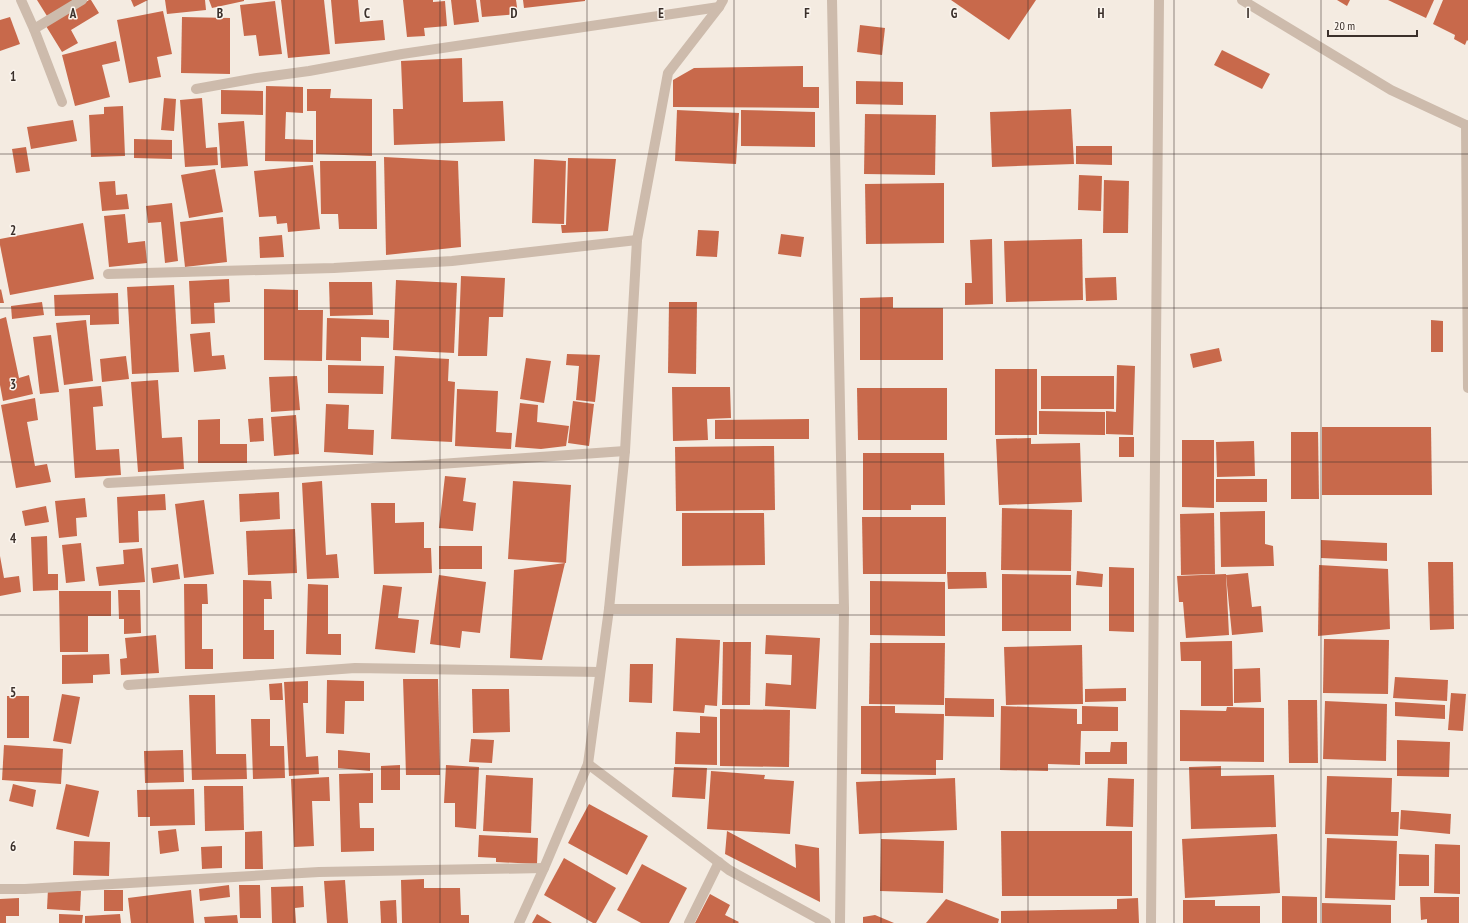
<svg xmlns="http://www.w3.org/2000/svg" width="1468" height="923" viewBox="0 0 1468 923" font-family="'PT Sans Narrow',sans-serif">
  <rect width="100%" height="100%" fill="#f4ebe1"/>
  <g fill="#c8694b">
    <polygon points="37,0 75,0 47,16"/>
    <polygon points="89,0 91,0 99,13 71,30 78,43 62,52 46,26"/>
    <polygon points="131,0 148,0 134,7"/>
    <polygon points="165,0 205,0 206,10 167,14"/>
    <polygon points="209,0 244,0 244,1 212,8"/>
    <polygon points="281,0 324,0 330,54 288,58"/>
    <polygon points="331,0 358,0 360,22 383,20 385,40 335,44"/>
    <polygon points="403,0 433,0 433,2 445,1 447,26 424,28 425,36 407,37"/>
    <polygon points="451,0 476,0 479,22 454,25"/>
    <polygon points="480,0 516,0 518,14 482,17"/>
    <polygon points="523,0 585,0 585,1 524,8"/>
    <polygon points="951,0 1036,0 1009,40"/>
    <polygon points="1337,0 1350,0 1347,6"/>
    <polygon points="1388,0 1434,0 1426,18"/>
    <polygon points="1443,0 1468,0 1468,41 1467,40 1465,45 1454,39 1455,35 1433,24"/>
    <polygon points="275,1 282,54 259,56 256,35 244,36 240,5"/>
    <polygon points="163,11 172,54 157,57 161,77 129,83 117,20"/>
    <polygon points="10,17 20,44 0,51 0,20"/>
    <polygon points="182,17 230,18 230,74 181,73"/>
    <polygon points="860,25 885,28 882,55 857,52"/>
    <polygon points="116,41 120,61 102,65 110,97 75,106 62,55"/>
    <polygon points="1222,50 1270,74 1262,89 1214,65"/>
    <polygon points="462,58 463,102 503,101 505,141 394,145 393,109 403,109 401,61"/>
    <polygon points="803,66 803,87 819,87 819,108 673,107 673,80 694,68"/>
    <polygon points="856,81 903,82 903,105 856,104"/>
    <polygon points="266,86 303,87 303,113 286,112 285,139 313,140 313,162 265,161"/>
    <polygon points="307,89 331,89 330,98 372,99 372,156 316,154 316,111 307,111"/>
    <polygon points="221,90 263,91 263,115 221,114"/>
    <polygon points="164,98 176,99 174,131 161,130"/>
    <polygon points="202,98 206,148 217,147 218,165 185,167 180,100"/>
    <polygon points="123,106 125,156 91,157 89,115 104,114 104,107"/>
    <polygon points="1071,109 1074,164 992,167 990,112"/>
    <polygon points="677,110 739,113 736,164 675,161"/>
    <polygon points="741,110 815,112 815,147 741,146"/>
    <polygon points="865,114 936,115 935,175 864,174"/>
    <polygon points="73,120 77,141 31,149 27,127"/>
    <polygon points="244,121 248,166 221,168 218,123"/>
    <polygon points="134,139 172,140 172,159 134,158"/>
    <polygon points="1076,146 1112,146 1112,165 1076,164"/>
    <polygon points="26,147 30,171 16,173 12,149"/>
    <polygon points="384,157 458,161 461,247 386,255"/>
    <polygon points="568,158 616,159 608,231 562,233 561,225 566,225"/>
    <polygon points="534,159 566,161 564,224 532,223"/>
    <polygon points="320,161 376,161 377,229 339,229 338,214 321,214"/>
    <polygon points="313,165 320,229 288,232 287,223 277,224 276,216 259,217 254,171"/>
    <polygon points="215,169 223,212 189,218 181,175"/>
    <polygon points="1079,175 1102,176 1101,211 1078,210"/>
    <polygon points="1104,180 1129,181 1128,233 1103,233"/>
    <polygon points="115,181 116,195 127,194 129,209 102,211 99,182"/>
    <polygon points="944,183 944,243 866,244 865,184"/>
    <polygon points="172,203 178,261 165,263 161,222 148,223 146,206"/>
    <polygon points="125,214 128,243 145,241 147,263 109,267 104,216"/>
    <polygon points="223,217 227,262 185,267 180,222"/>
    <polygon points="83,223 94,279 10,295 0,245 0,239"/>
    <polygon points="698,230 719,231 717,257 696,256"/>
    <polygon points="781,234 804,237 801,257 778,254"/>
    <polygon points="282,235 284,257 260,258 259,237"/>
    <polygon points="992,239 993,304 965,305 965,283 972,283 970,240"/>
    <polygon points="1082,239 1083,300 1006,302 1004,241"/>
    <polygon points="461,276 505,278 503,317 489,317 487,356 458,356"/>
    <polygon points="1116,277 1117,300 1086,301 1085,278"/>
    <polygon points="229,279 230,302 214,303 215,323 191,324 189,281"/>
    <polygon points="396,280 457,283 454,353 393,350"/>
    <polygon points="329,282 372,282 373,315 330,316"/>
    <polygon points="174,285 179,372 132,374 127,287"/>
    <polygon points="1,289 4,303 0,303 0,290"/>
    <polygon points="264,289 298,290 298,310 323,310 322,361 264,360"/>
    <polygon points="118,293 119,324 90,325 90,315 55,316 54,295"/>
    <polygon points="893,297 893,308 943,308 943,360 860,360 860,298"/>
    <polygon points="42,302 44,315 12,319 11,306"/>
    <polygon points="669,302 697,302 696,374 668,373"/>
    <polygon points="6,317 19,378 29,375 33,394 3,401 0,385 0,319"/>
    <polygon points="327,318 389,320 389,338 361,337 361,361 326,360"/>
    <polygon points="86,320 93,381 64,385 56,323"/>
    <polygon points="1431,320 1443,321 1443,352 1431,352"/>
    <polygon points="210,332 212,356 224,355 226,369 194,372 190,334"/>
    <polygon points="51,335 59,392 40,394 33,337"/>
    <polygon points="1219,348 1222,361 1193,368 1190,354"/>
    <polygon points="567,354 600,355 595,402 576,400 579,366 566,365"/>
    <polygon points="126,356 129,379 102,382 100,359"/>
    <polygon points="395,356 449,359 448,381 455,382 452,442 391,439"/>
    <polygon points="526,358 551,361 544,403 520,399"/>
    <polygon points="328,365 384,366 383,394 328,393"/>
    <polygon points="1117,365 1135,366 1133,435 1106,434 1106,411 1116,412"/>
    <rect x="995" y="369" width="42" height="66"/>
    <polygon points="297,376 300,410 271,412 269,377"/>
    <rect x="1041" y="376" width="73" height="33"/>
    <polygon points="158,380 162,438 182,437 184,469 138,472 131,382"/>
    <polygon points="101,386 103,406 93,407 96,450 119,449 121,475 75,478 69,389"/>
    <polygon points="672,387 730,387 731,418 707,419 708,440 673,441"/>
    <polygon points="857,388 947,388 947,440 858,440"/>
    <polygon points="457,389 498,391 496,432 512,433 511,449 455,446"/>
    <polygon points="35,398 38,420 27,422 35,466 47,464 51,482 16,488 1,405"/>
    <polygon points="573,401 594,404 589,446 568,443"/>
    <polygon points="520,403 538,405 537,422 569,426 566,446 541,449 515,447"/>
    <polygon points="326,404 349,405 348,429 374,430 373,455 324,452"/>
    <polygon points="1039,411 1105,412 1105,435 1039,434"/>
    <polygon points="296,415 299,454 274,456 271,417"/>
    <polygon points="263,418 264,441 250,442 248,419"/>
    <polygon points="220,419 220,444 247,444 247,463 198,463 198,420"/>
    <polygon points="809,419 809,439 715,439 715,420"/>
    <polygon points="1322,427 1431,427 1432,495 1322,495"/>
    <polygon points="1291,432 1318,432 1319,499 1291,499"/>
    <rect x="1119" y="437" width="15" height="20"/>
    <polygon points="1031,438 1031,444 1080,443 1082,502 999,505 996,439"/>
    <polygon points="1182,440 1214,440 1214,508 1182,507"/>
    <polygon points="1254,441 1255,476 1217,477 1216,442"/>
    <polygon points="774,446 775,510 676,511 675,447"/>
    <polygon points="863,453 944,453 945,505 911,505 911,510 863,510"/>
    <polygon points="445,476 466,478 463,501 476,503 473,531 439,528"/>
    <rect x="1216" y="479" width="51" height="23"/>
    <polygon points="322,481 326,555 337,554 339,578 307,579 302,483"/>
    <polygon points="513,481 571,485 566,563 508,559"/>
    <polygon points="279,492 280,519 240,522 239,494"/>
    <polygon points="165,494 166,510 138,511 139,542 119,543 117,497"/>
    <polygon points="85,498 87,517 76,518 77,536 59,538 55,501"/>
    <polygon points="204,500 214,574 184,578 175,504"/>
    <polygon points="371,503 395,503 395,523 424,522 424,548 431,548 432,573 374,574"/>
    <polygon points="46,506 49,522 25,526 22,511"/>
    <polygon points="1002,508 1072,510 1071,571 1001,570"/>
    <polygon points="1265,511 1265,544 1273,546 1274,566 1221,567 1220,512"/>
    <polygon points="682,513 764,513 765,565 682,566"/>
    <polygon points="1214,513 1215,574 1181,575 1180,514"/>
    <polygon points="862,517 946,517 946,574 863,574"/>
    <polygon points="295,529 297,573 248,575 246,531"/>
    <polygon points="47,536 48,574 58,574 58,590 33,591 31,537"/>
    <polygon points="1321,540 1387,543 1387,561 1321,558"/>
    <polygon points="81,543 85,581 66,583 62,545"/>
    <rect x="439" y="546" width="43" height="23"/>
    <polygon points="142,548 145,582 99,586 96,567 124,564 123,550"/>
    <polygon points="0,556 4,578 19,576 21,592 0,596"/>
    <polygon points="1428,562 1453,562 1454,629 1430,630"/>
    <polygon points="565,563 542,660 510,658 514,570"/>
    <polygon points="178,564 180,579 153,583 151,568"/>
    <polygon points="1319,565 1388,569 1390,629 1318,636"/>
    <polygon points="1109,567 1134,568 1134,632 1109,631"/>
    <polygon points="1077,571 1103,574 1102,587 1076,585"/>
    <polygon points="947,572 986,572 987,588 948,589"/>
    <polygon points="1248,573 1252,607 1261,606 1263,632 1232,635 1226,575"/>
    <polygon points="1002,574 1071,575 1071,631 1002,631"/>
    <polygon points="1226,574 1229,635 1186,638 1183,602 1179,602 1177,576"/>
    <polygon points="439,575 486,582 480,633 462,631 460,648 430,644"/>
    <polygon points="243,580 271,581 272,599 264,599 264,630 274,630 274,659 243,659"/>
    <polygon points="870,581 945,582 945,636 870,635"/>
    <polygon points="184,584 207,584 208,604 202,604 202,649 213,649 213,669 185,669"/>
    <polygon points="308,584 328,585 328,634 341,634 341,655 306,654"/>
    <polygon points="383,585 402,587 398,618 419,620 415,653 375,649"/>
    <polygon points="118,590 140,590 141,633 124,634 124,619 119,619"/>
    <polygon points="59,591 111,591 111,616 88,616 88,652 60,652"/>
    <polygon points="156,635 159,673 121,675 120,659 127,658 125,638"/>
    <polygon points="766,635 820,638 816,709 765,706 766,683 791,685 792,655 765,654"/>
    <polygon points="676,638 720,640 717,706 705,705 704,713 673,711"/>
    <polygon points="1324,639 1389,640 1388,694 1323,693"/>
    <polygon points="1232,641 1233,706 1201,706 1201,661 1181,661 1180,642"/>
    <polygon points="723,642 751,642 750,705 722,705"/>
    <polygon points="870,643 945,643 944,705 869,704"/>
    <polygon points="1082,645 1083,704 1006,705 1004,647"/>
    <polygon points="109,654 110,674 93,675 93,683 62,684 62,655"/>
    <polygon points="630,664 653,664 652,703 629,702"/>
    <polygon points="1260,668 1261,702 1234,703 1234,669"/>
    <polygon points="1395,677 1448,680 1447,701 1393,698"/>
    <polygon points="403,679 438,679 440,775 406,775"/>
    <polygon points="327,680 364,681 364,701 345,701 344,734 326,733"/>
    <polygon points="308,681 308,703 303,703 306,757 318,756 319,774 289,776 284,682"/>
    <polygon points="282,683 283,700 270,700 269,684"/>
    <polygon points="1126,688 1126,701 1085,702 1085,689"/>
    <polygon points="472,689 509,689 510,732 473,733"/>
    <polygon points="1451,693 1466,694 1463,731 1448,730"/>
    <polygon points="62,694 80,697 71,744 53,741"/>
    <polygon points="189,695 215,695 216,754 246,754 247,779 192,780"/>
    <rect x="7" y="696" width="22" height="42"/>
    <polygon points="945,698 994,699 994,717 945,716"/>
    <polygon points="1288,700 1317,700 1318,763 1289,763"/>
    <polygon points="1325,701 1387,704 1386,761 1323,759"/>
    <polygon points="1395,702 1445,705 1445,719 1395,716"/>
    <polygon points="861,706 895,706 895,713 944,714 943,760 936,760 936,775 861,774"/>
    <polygon points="1001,706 1077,709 1077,724 1082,724 1082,706 1118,707 1118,731 1081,731 1080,765 1048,764 1048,771 1000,770"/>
    <polygon points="1227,707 1264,708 1264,762 1180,761 1180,710 1226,711"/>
    <polygon points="720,709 790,710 789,767 720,766"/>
    <polygon points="700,716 717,717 717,765 675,764 676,732 700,733"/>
    <polygon points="251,719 270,719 270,746 284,746 285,778 253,779"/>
    <polygon points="471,739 494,740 492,763 469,762"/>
    <polygon points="1397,740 1450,742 1449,777 1397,776"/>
    <polygon points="1111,742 1127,742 1127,764 1085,764 1085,752 1110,752"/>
    <polygon points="4,745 63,749 61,784 2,780"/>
    <polygon points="183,750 184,782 145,783 144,751"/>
    <polygon points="338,750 370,753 370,771 338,768"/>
    <polygon points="400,765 400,790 381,790 381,766"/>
    <polygon points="446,765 479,767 476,829 455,827 455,803 444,803"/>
    <polygon points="1221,766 1221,776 1274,775 1276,827 1191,829 1189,767"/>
    <polygon points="674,767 707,768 705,799 672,797"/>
    <polygon points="711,771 765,775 764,779 794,781 790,834 707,829"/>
    <polygon points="373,773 373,803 359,803 360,828 374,828 374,851 341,852 339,774"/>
    <polygon points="486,775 533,778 531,833 483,831"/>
    <polygon points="1327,776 1392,778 1391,812 1399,812 1398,836 1325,834"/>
    <polygon points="329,777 330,801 312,801 314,846 294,847 291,779"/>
    <polygon points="955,778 957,830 859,834 856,782"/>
    <polygon points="1108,778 1134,779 1133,827 1106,826"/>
    <polygon points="13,784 36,790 33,807 9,801"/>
    <polygon points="66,784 99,791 89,837 56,829"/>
    <polygon points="204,786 243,786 244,830 205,831"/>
    <polygon points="194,789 195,825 150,826 150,817 138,817 137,790"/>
    <polygon points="589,804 648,836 627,875 568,843"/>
    <polygon points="1401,810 1451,814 1450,834 1400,829"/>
    <polygon points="176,829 179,851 160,854 158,831"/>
    <polygon points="262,831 263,869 245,869 245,832"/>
    <polygon points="727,831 796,868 795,844 819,848 820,902 725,854"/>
    <polygon points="1001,831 1132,831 1132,896 1002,896"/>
    <polygon points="1277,834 1280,893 1185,898 1182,839"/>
    <polygon points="479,835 538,838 537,864 496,862 496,858 478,857"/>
    <polygon points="1327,838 1397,841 1395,900 1325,898"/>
    <polygon points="881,839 944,841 943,893 880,891"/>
    <polygon points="74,841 110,842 109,876 73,875"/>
    <polygon points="1435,844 1460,845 1460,894 1434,893"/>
    <polygon points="222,846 222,868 202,869 201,847"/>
    <polygon points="1399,854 1429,855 1429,886 1399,886"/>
    <polygon points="564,858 616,888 596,923 593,923 544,895"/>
    <polygon points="642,864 687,888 669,923 641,923 617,910"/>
    <polygon points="424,879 424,888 460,888 461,915 469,915 469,923 402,923 401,880"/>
    <polygon points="345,880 348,923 327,923 324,881"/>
    <polygon points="229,885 230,897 200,901 199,889"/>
    <polygon points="239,885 260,885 261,918 240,918"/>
    <polygon points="303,886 304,907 295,908 296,923 272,923 271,887"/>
    <polygon points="48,889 81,891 80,911 47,909"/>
    <rect x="104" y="890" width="19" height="21"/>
    <polygon points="191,890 194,923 131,923 128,898"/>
    <polygon points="710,894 730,905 725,915 739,922 738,923 695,923"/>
    <polygon points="1282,896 1317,897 1317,923 1282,923"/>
    <polygon points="1420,897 1459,897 1459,923 1427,923 1427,919 1421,920"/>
    <polygon points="19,898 19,916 6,916 6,923 0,923 0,899"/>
    <polygon points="1138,898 1139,923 1001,923 1001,911 1117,909 1117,899"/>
    <polygon points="946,899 999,919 998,923 926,923"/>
    <polygon points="396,900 397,923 381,923 380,901"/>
    <polygon points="1183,900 1215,900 1215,906 1260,906 1260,923 1183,923"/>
    <polygon points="1322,903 1391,905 1391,923 1322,923"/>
    <polygon points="59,914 83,915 82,923 59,923"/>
    <polygon points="120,914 121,923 85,923 85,916"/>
    <polygon points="537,914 552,923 532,923"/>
    <polygon points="237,915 238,923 205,923 204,917"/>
    <polygon points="875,915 894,923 863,923 863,917"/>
  </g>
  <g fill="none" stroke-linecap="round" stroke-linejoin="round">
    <g stroke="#cdbbac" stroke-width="10">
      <polyline points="21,0 34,29 62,102"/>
      <polyline points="832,0 844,609 840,923"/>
      <polyline points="1242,0 1391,90 1468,126"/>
      <polyline points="34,29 82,0"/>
      <polyline points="196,89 257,78 309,71 402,54 719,7"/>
      <polyline points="1466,125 1468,388"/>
      <polyline points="108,274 334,268 452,261 637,240"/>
      <polyline points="108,483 426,465 625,451"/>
      <polyline points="609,609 844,609"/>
      <polyline points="128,685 355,668 600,672"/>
      <polyline points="588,764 729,870 826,923"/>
      <polyline points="0,889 25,889 319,872 544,868"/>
      <polyline points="519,923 544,868 588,764 609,609 625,451 637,240 668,73 719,7 723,0"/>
      <polyline points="689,923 719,862"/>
      <polyline points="1151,923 1159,0"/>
    </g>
  </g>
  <path fill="none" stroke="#3b302b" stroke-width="1" stroke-opacity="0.55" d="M 147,0 L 147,923M 294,0 L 294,923M 440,0 L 440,923M 587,0 L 587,923M 734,0 L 734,923M 881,0 L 881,923M 1028,0 L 1028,923M 1174,0 L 1174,923M 1321,0 L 1321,923M 0,154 L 1468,154M 0,308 L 1468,308M 0,462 L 1468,462M 0,615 L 1468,615M 0,769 L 1468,769"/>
  <g font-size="13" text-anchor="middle" font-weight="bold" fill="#3b302b" stroke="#fbf5ee" stroke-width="3" stroke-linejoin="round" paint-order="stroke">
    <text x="73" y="18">A</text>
    <text x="220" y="18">B</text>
    <text x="367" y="18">C</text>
    <text x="514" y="18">D</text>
    <text x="661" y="18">E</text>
    <text x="807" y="18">F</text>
    <text x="954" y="18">G</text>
    <text x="1101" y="18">H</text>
    <text x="1248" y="18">I</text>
    <text x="13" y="81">1</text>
    <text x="13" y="235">2</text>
    <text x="13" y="389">3</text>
    <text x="13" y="543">4</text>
    <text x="13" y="697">5</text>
    <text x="13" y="851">6</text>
  </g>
  <path d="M1328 30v6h89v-6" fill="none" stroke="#3b302b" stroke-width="2"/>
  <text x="1334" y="30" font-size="12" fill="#3b302b" stroke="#fbf5ee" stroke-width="3" paint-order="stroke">20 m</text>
</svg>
